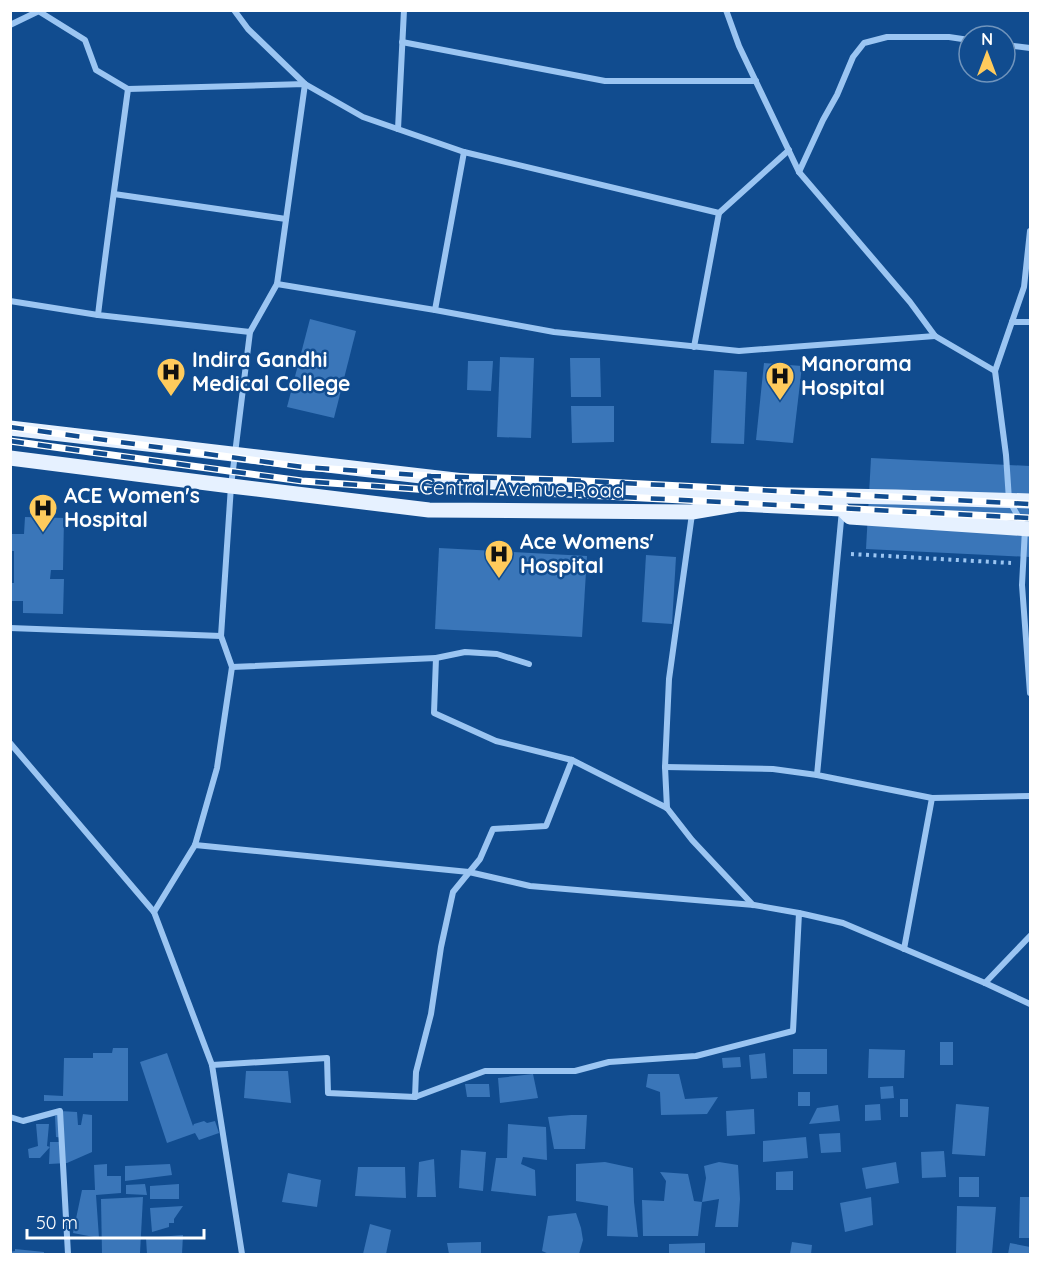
<svg xmlns="http://www.w3.org/2000/svg" width="1041" height="1265" viewBox="0 0 1041 1265" font-family="Quicksand,sans-serif">
  <rect width="100%" height="100%" fill="#114c8f"/>
  <g fill="#3a76b9">
    <polygon points="310,319 356,331 334,418 287,407"/>
    <polygon points="500,357 534,358 531,438 497,437"/>
    <polygon points="570,358 600,358 601,397 571,397"/>
    <polygon points="468,361 493,361 491,391 467,390"/>
    <polygon points="764,363 802,366 793,443 756,440"/>
    <polygon points="714,370 747,372 744,444 711,443"/>
    <polygon points="571,406 614,406 614,442 572,443"/>
    <polygon points="871,458 1030,466 1030,557 866,549"/>
    <polygon points="25,517 64,518 63,570 51,570 50,579 64,579 63,614 23,613 23,601 10,601 10,583 14,583 14,551 10,551 10,534 24,534"/>
    <polygon points="439,548 587,556 582,637 435,629"/>
    <polygon points="646,555 676,557 672,624 642,622"/>
    <rect x="940" y="1042" width="13" height="23"/>
    <polygon points="113,1048 128,1048 128,1101 44,1101 44,1095 63,1096 64,1058 93,1058 93,1053 112,1053"/>
    <rect x="793" y="1049" width="34" height="25"/>
    <polygon points="869,1049 905,1050 904,1078 868,1078"/>
    <polygon points="167,1053 193,1126 194,1124 204,1121 207,1123 215,1121 219,1133 199,1140 195,1133 167,1143 140,1062"/>
    <polygon points="765,1053 767,1078 751,1079 749,1055"/>
    <polygon points="740,1057 741,1067 723,1068 722,1058"/>
    <polygon points="246,1071 288,1071 291,1103 244,1098"/>
    <polygon points="533,1074 538,1098 500,1103 498,1078"/>
    <polygon points="648,1074 679,1074 685,1099 718,1097 707,1114 661,1115 660,1092 646,1087"/>
    <polygon points="465,1084 489,1084 490,1097 467,1097"/>
    <polygon points="893,1086 894,1098 881,1099 880,1087"/>
    <rect x="798" y="1092" width="12" height="14"/>
    <rect x="900" y="1099" width="8" height="18"/>
    <polygon points="880,1104 881,1120 865,1121 865,1105"/>
    <polygon points="956,1104 989,1107 985,1156 952,1154"/>
    <polygon points="838,1105 840,1121 809,1124 817,1108"/>
    <polygon points="754,1109 755,1134 727,1136 726,1111"/>
    <polygon points="60,1111 77,1112 78,1125 81,1125 83,1114 92,1115 92,1152 67,1163 49,1164 50,1142 62,1142 64,1138 56,1137 55,1116"/>
    <polygon points="571,1115 587,1115 585,1149 554,1149 548,1117"/>
    <polygon points="36,1124 49,1124 47,1146 50,1147 40,1158 29,1158 28,1149 38,1146"/>
    <polygon points="508,1124 546,1127 547,1160 523,1157 521,1164 535,1170 536,1196 491,1191 496,1158 507,1158"/>
    <polygon points="840,1133 841,1152 821,1153 819,1134"/>
    <polygon points="806,1137 808,1158 763,1162 763,1141"/>
    <polygon points="461,1150 486,1152 483,1191 459,1188"/>
    <polygon points="944,1151 946,1177 922,1178 921,1152"/>
    <polygon points="434,1159 436,1197 417,1197 419,1162"/>
    <polygon points="605,1162 633,1168 634,1202 638,1237 607,1236 608,1206 576,1201 576,1164"/>
    <polygon points="719,1162 738,1165 740,1199 738,1227 715,1227 719,1199 702,1202 706,1178 704,1166"/>
    <polygon points="896,1162 899,1183 866,1189 862,1168"/>
    <polygon points="107,1164 107,1176 121,1176 121,1193 96,1195 99,1238 73,1233 82,1190 95,1190 94,1165"/>
    <polygon points="170,1164 172,1175 125,1181 125,1166"/>
    <polygon points="358,1167 405,1167 406,1198 355,1196"/>
    <polygon points="793,1171 793,1190 776,1190 776,1172"/>
    <polygon points="660,1172 688,1174 694,1201 702,1202 698,1236 643,1236 642,1200 664,1201 666,1181"/>
    <polygon points="288,1173 321,1180 317,1207 282,1202"/>
    <rect x="959" y="1177" width="20" height="20"/>
    <polygon points="145,1184 147,1195 126,1194 126,1185"/>
    <polygon points="179,1184 179,1199 150,1199 150,1186"/>
    <polygon points="143,1197 140,1253 102,1254 101,1199"/>
    <polygon points="871,1197 873,1225 845,1232 840,1203"/>
    <polygon points="1020,1197 1030,1197 1030,1238 1019,1238"/>
    <polygon points="183,1206 174,1219 174,1223 169,1223 169,1227 152,1232 150,1208"/>
    <polygon points="957,1206 996,1207 992,1254 956,1254"/>
    <polygon points="576,1213 581,1228 583,1240 579,1254 549,1254 542,1251 548,1216"/>
    <polygon points="370,1224 391,1230 386,1254 363,1254"/>
    <polygon points="183,1235 182,1254 147,1254 146,1238"/>
    <polygon points="481,1242 481,1254 449,1254 447,1243"/>
    <polygon points="792,1242 812,1245 811,1254 790,1254"/>
    <polygon points="705,1243 705,1254 669,1254 669,1244"/>
    <polygon points="1010,1243 1030,1247 1030,1254 1008,1254"/>
    <polygon points="15,1249 44,1252 44,1254 10,1254 10,1252 15,1251"/>
  </g>
  <g fill="none" stroke-linecap="round" stroke-linejoin="round">
    <polyline stroke="#9bc5f2" stroke-width="4" stroke-dasharray="3 4.5" stroke-linecap="butt" points="851,554 1011,563"/>
    <g stroke="#9bc5f2" stroke-width="6">
      <polyline points="234,10 248,29 305,84 363,117 464,152 719,213 789,150"/>
      <polyline points="726,10 739,46 799,172 910,302 935,336 995,371 1024,287 1030,231"/>
      <polyline points="40,12 85,40 96,70 128,89 305,84 277,284 435,310 554,332 739,351 935,336"/>
      <polyline points="10,25 41,10"/>
      <polyline points="402,42 605,81 756,81"/>
      <polyline points="1005,45 1030,48"/>
      <path d="M 128,89 C 118,164 107,239 98,315 L 250,332"/>
      <polyline points="398,129 404,10"/>
      <polyline points="799,172 823,120 837,95 853,57 864,43 887,37 949,37 969,40"/>
      <polyline points="114,194 286,219"/>
      <polyline points="10,301 98,315"/>
      <polyline points="435,310 464,152"/>
      <polyline points="1012,322 1030,322"/>
      <polyline points="694,347 719,213"/>
      <polyline points="995,371 1006,455 1009,500 1025,529 1022,585 1030,693"/>
      <polyline points="842,510 817,775 932,798 904,949"/>
      <polyline points="10,628 221,636 232,667 217,768 195,845 154,912"/>
      <polyline points="221,636 231,486 250,332 277,284"/>
      <polyline points="436,658 465,652 497,654 529,664"/>
      <polyline points="10,743 154,912 212,1065 242,1254"/>
      <polyline points="572,760 667,808 692,840 753,905"/>
      <polyline points="665,767 773,769 817,775"/>
      <polyline points="932,798 1030,796"/>
      <polyline points="667,808 665,767 669,679 692,514"/>
      <polyline points="195,845 469,872 530,886 754,905 799,913"/>
      <polyline points="1030,936 985,983 1030,1004"/>
      <polyline points="212,1065 327,1058 328,1093 415,1097 416,1072 431,1014 441,947 453,892 480,859 493,829 546,826 572,760 496,741 434,713 436,658 232,667"/>
      <polyline points="415,1097 485,1071 575,1071 609,1062 696,1056 793,1031 799,913 843,923 985,983"/>
      <polyline points="10,1117 23,1121 60,1111 68,1254"/>
    </g>
    <g stroke="#e6f1ff" stroke-width="15">
      <polyline points="10,428 524,488 683,493 896,497 1030,501"/>
      <polyline points="10,458 231,486 429,510 692,512 739,504 842,509 850,517 1030,529"/>
    </g>
    <g stroke="#fff" stroke-width="7">
      <g id="rail">
        <polyline points="10,427 303,467 431,476 566,480 1030,504"/>
        <polyline points="10,441 302,481 430,490 566,494 1030,518"/>
      </g>
    </g>
    <use href="#rail" stroke="#114c8f" stroke-width="4.5" stroke-dasharray="14" stroke-linecap="butt"/>
  </g>
  <defs>
    <g id="hospital-pin" transform="scale(1.5)"><path d="M0 17L-7.5 6A9.5 9.5 0 1 1 7.5 6Z" fill="#ffcb5c" stroke="#114c8f"/><path d="M-5-5h3v3.5h4V-5h3V5h-3V1.5h-4V5h-3Z" fill="#111"/></g>
  </defs>
  <g fill-rule="evenodd">
    <use href="#hospital-pin" x="171" y="372"/>
    <use href="#hospital-pin" x="780" y="376"/>
    <use href="#hospital-pin" x="43" y="508"/>
    <use href="#hospital-pin" x="499" y="554"/>
  </g>
  <g text-anchor="middle" stroke-width="5" stroke-linejoin="round" paint-order="stroke">
    <g font-size="21" font-weight="bold" fill="#fff" stroke="#114c8f" text-anchor="start">
      <text x="192" y="367">Indira Gandhi<tspan x="192" dy="24">Medical College</tspan></text>
      <text x="801" y="371">Manorama<tspan x="801" dy="24">Hospital</tspan></text>
      <text x="64" y="503">ACE Women's<tspan x="64" dy="24">Hospital</tspan></text>
      <text x="520" y="549">Ace Womens'<tspan x="520" dy="24">Hospital</tspan></text>
    </g>
    <g font-size="21" fill="#fff" stroke="#114c8f">
      <text transform="translate(522 489) rotate(1)" y="7">Central Avenue Road</text>
    </g>
  </g>
  <rect width="1041" height="1265" fill="none" stroke="#ffffff" stroke-width="24"/>
  <g transform="translate(987 54)"><circle r="28" fill="#114c8f" stroke="#7094bc" stroke-width="1.5"/>
  <path d="M0-4.5L10 22L0 15L-10 22Z" fill="#ffcb5c"/>
  <text y="-9" font-size="16" font-weight="bold" text-anchor="middle" fill="#ffffff">N</text>
  </g>
  <path d="M27 1229v9h177v-9" fill="none" stroke="#ffffff" stroke-width="3"/>
  <text x="36" y="1229" font-size="18" fill="#ffffff" stroke="#114c8f" stroke-width="4.5" paint-order="stroke">50 m</text>
</svg>
